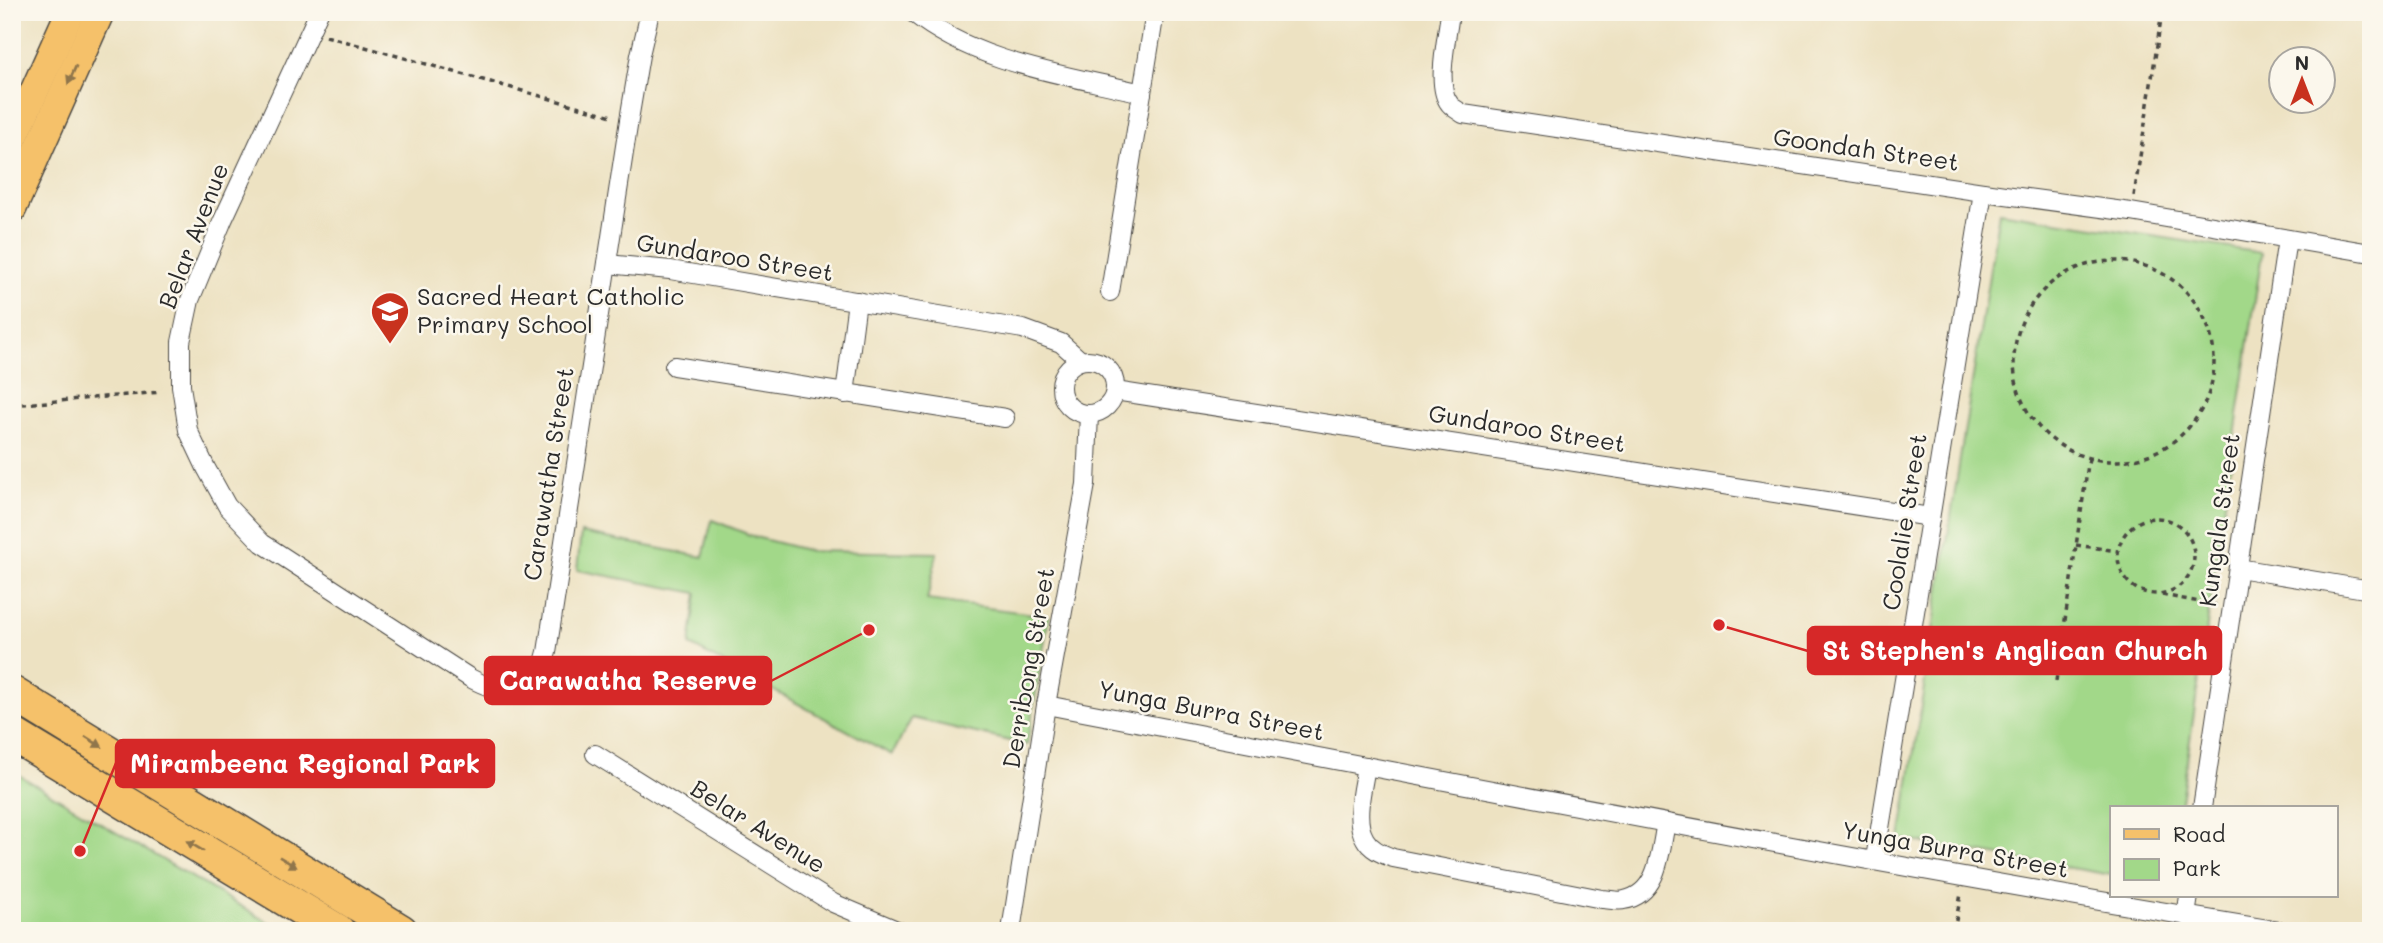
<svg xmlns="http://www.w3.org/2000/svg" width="2383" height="943" viewBox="0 0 2383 943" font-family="Mali,sans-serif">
  <rect width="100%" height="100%" fill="#fbf7ec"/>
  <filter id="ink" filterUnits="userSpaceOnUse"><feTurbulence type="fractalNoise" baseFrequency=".0143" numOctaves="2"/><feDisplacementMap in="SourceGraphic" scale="14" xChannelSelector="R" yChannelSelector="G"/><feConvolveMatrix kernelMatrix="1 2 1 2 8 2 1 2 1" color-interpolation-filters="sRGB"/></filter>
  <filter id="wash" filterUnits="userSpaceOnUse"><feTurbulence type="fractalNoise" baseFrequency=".00686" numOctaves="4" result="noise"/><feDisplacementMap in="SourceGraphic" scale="28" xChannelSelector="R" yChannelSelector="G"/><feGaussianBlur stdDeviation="1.57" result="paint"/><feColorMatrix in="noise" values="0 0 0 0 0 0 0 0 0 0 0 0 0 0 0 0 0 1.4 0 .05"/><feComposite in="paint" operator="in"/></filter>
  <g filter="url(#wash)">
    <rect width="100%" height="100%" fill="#ede2c2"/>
    <g fill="#a2d889" stroke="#66825a" stroke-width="2">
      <polygon points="1999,212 2262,253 2180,808 2112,808 2112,875 1900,839"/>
      <polygon points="712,520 755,537 810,551 937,553 927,600 1049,616 1027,745 912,718 892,755 690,645 697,593 577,570 581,533 703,557"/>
      <polygon points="12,771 283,931 12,931"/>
    </g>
  </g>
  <g filter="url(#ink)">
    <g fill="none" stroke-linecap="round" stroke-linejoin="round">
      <g stroke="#484642" stroke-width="20">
        <g id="street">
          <path d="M 319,12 L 223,220 L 190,300 L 181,342 L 181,386 L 188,430 L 206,468 L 227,506 L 262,543 L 470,678 C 507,698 536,697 547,652 L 629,120 L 640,55 L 650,12"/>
          <path d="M 912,12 C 977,64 1063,74 1142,93"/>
          <path d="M 1450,12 C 1448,34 1435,85 1449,103 C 1451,107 1459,111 1463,114 L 1983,192 L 2131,212 L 2371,253"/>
          <polyline points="607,264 670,270 1023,329 1061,343 1080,360"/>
          <polyline points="1110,292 1155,12"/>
          <circle cx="1088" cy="387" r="27"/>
          <polyline points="674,366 1005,418"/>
          <polyline points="1115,391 1930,517"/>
          <polyline points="845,394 857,301"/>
          <polyline points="2238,568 2371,590"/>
          <path d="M 1046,705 C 1457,783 1867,864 2280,931"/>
          <polyline points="595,754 833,903 899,931"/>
          <path d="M 1366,766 C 1363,787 1353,820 1365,839 C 1371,850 1383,854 1393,858 L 1602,899 C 1609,899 1618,902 1624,900 C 1659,894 1660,851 1666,823"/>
          <polyline points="2202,808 2287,239"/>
          <polyline points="1875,859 1983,192"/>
          <polyline points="2186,916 2189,896"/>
          <polyline points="1011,931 1046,705 1086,484 1089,414"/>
        </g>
      </g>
      <g stroke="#484642" stroke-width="31">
        <g id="primary">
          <polyline points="12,141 70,12"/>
          <polyline points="12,209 100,12"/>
        </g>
      </g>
      <g stroke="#484642" stroke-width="36">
        <g id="highway">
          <polyline points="12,693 401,931"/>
          <polyline points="12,734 338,931"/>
        </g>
      </g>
      <g stroke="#484642" stroke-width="3.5" stroke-dasharray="5 5" stroke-linecap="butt">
        <polyline points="326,36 612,116"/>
        <polyline points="2134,196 2162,12"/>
        <circle cx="2114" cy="361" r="100"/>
        <polyline points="12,405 161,392"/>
        <circle cx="2156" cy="556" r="38"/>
        <polyline points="2076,545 2118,551"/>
        <polyline points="2162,595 2216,605"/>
        <polyline points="2056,681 2089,458"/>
        <polyline points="1954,931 1961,894"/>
      </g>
      <use href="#street" stroke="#fff" stroke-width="18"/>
      <use href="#primary" stroke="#f5c16b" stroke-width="28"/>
      <use href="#highway" stroke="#f5c16b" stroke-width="33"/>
    </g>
    <defs><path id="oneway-solid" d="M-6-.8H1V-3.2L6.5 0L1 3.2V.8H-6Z" transform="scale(1.75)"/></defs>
    <g fill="#90764b">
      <use href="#oneway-solid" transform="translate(72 75) rotate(114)"/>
      <use href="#oneway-solid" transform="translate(94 742) rotate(32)"/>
      <use href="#oneway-solid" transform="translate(195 846) rotate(-149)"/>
      <use href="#oneway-solid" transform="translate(288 862) rotate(31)"/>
    </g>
  </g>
  <defs>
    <g id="school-pin" transform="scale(2.0125)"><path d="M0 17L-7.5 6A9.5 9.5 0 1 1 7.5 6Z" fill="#c8321e" stroke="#fbf7ec"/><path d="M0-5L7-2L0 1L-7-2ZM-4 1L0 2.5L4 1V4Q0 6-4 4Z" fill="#fff"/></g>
  </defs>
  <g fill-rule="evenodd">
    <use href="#school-pin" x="390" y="311"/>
  </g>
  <g text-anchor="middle" stroke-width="5" stroke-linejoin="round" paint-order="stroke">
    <g font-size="24" fill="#2b2b2b" stroke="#fbf7ec">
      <text transform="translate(1866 150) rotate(8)" y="8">Goondah Street</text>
      <text transform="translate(194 236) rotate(-69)" y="8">Belar Avenue</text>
      <text transform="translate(735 258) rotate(9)" y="8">Gundaroo Street</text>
      <text transform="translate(1527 429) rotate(9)" y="8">Gundaroo Street</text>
      <text transform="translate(549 474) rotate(-81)" y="8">Carawatha Street</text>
      <text transform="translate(2220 520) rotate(-82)" y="8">Kungala Street</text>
      <text transform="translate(1905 522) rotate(-81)" y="8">Coolalie Street</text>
      <text transform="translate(1029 668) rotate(-80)" y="8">Derribong Street</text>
      <text transform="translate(1211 711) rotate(11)" y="8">Yunga Burra Street</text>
      <text transform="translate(758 827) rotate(32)" y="8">Belar Avenue</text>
      <text transform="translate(1955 850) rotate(10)" y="8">Yunga Burra Street</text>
    </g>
    <g font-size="24" fill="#2b2b2b" stroke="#fbf7ec" text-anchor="start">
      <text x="417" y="305">Sacred Heart Catholic<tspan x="417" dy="28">Primary School</tspan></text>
    </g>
  </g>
  <path fill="none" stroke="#d62828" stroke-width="2.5" d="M1719 625L1808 651M869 630L771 681M80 851L116 763"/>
  <g fill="#d62828" stroke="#fbf7ec" stroke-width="2.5">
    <circle cx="1719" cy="625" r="7"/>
    <circle cx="869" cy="630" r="7"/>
    <circle cx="80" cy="851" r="7"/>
  </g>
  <g fill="#d62828" stroke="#d62828" stroke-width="2.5">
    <rect x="1808" y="627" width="413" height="47" rx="7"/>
    <rect x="485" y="657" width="286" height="47" rx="7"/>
    <rect x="116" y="740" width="378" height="47" rx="7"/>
  </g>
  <g font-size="26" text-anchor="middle" font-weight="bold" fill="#fff">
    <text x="2015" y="660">St Stephen's Anglican Church</text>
    <text x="628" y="690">Carawatha Reserve</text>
    <text x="305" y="773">Mirambeena Regional Park</text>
  </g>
  <rect width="2383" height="943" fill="none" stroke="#fbf7ec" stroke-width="42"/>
  <rect x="2110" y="806" width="228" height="91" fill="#fbf7ec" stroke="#a8a59f" stroke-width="2"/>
  <rect x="2124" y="829" width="35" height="10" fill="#f5c16b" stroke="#a8a59f" stroke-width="2"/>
  <text x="2173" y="842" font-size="21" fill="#2b2b2b">Road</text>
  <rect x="2124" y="859" width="35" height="21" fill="#a2d889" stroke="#a8a59f" stroke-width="2"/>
  <text x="2173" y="876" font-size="21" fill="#2b2b2b">Park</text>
  <g transform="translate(2302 80)"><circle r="33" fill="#fbf7ec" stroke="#a8a59f" stroke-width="2"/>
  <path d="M0-5L12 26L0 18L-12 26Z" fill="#c8321e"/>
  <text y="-10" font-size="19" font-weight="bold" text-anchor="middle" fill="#2b2b2b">N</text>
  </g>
</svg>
